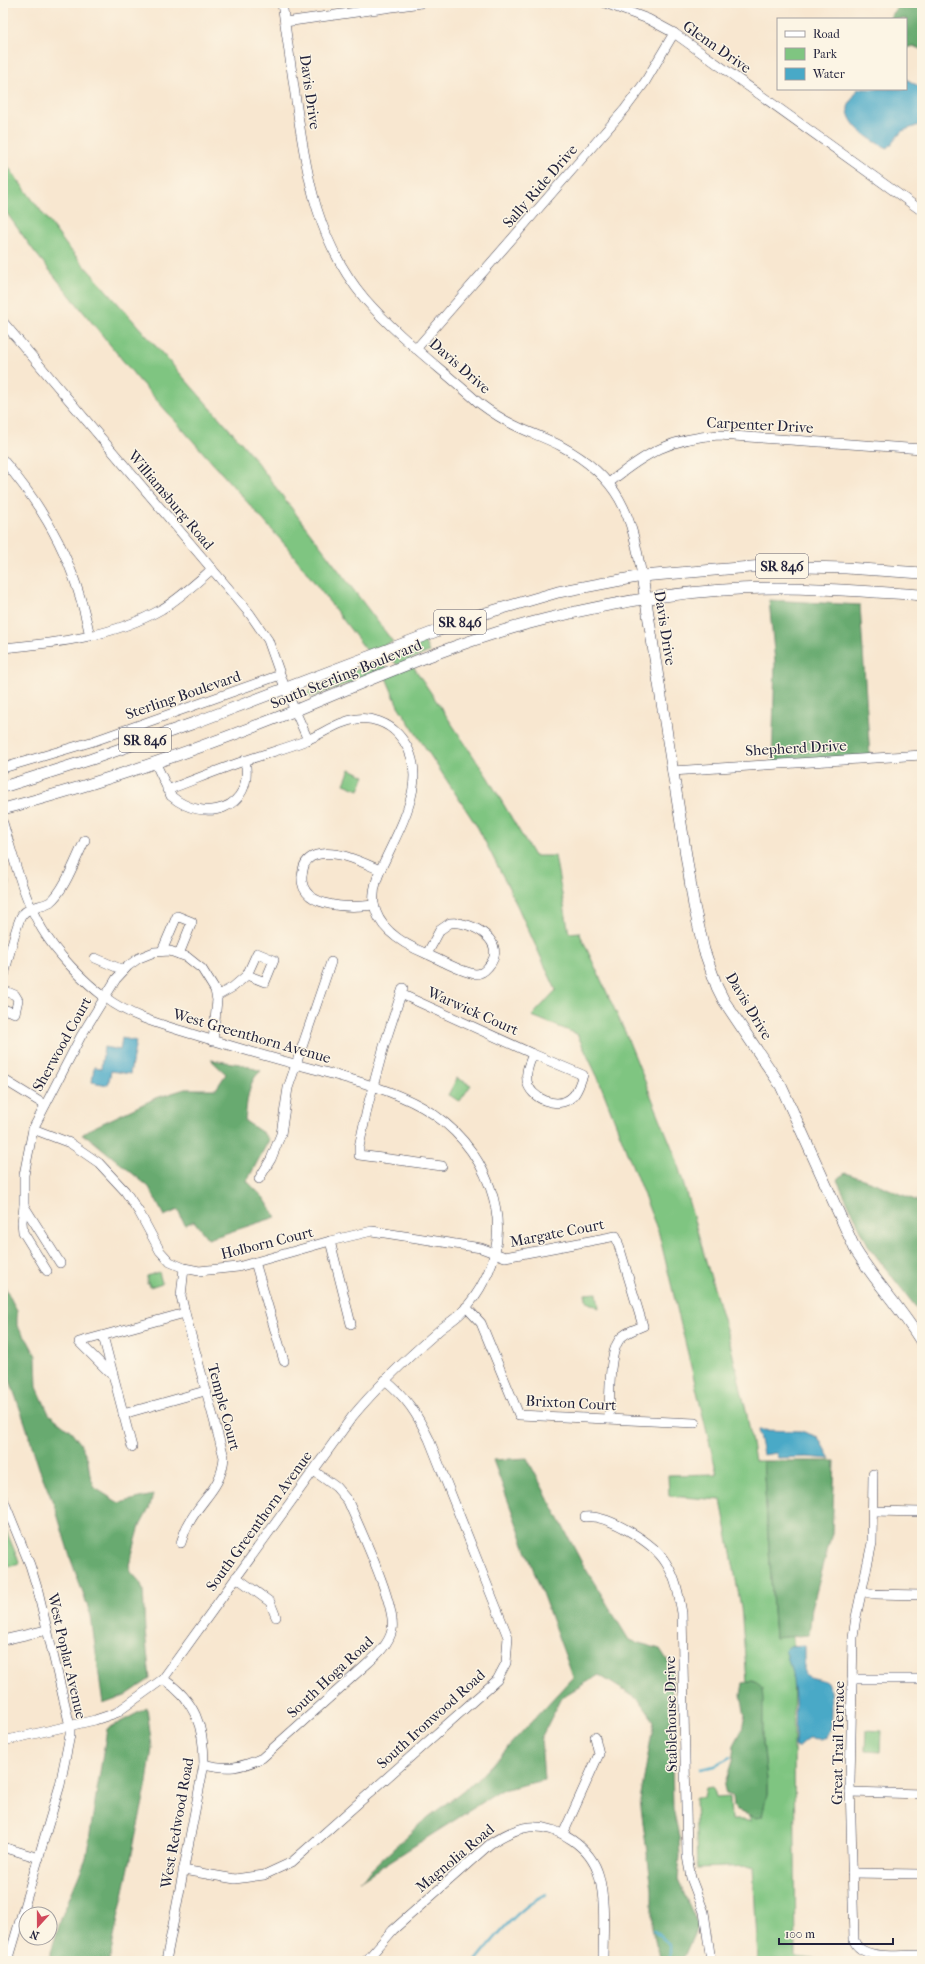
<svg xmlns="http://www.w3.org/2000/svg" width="925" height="1964" viewBox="0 0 925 1964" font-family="'IM FELL French Canon',serif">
  <rect width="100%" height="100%" fill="#fcf5e5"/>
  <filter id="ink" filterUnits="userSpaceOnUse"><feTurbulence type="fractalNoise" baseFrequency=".025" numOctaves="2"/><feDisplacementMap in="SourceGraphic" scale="8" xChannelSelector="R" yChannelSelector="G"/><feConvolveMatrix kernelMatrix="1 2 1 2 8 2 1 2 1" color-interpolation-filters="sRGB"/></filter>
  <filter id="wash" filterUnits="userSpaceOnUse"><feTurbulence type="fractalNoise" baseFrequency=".012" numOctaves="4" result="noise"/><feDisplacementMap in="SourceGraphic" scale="16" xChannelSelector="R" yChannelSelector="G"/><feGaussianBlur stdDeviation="0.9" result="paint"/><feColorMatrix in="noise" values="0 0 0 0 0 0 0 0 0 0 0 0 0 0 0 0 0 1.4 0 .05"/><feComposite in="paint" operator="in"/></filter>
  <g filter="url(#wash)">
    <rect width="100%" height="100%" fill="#f8e7d0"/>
    <g fill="#7fc581" stroke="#50745e">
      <polygon points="3,160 67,246 246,448 393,642 367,651 288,548 137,378 34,251 3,208"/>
      <polygon points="424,640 429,652 397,665 388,654"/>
      <polygon points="379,657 387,668 315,696 310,697 307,694 312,687 369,665"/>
      <polygon points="411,663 488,778 534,856 555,856 569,933 579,932 625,1032 675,1155 730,1343 747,1415 755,1461 763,1461 775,1638 793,1636 796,1957 831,1961 758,1961 753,1866 697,1868 695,1798 704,1798 706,1788 712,1787 715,1793 716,1798 730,1797 731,1820 751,1820 747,1813 755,1817 767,1795 767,1780 763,1742 762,1688 752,1680 747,1682 741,1607 721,1500 669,1496 668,1475 717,1474 659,1234 598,1078 577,1034 532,1016 556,990 509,888 478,828 398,706 384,673"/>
      <polygon points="350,769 365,776 359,790 344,784"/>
      <polygon points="457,1078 471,1085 460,1101 448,1095"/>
      <polygon points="159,1272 162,1283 150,1287 149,1283 147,1283 147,1276"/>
      <polygon points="597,1293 599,1308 587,1302 585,1294"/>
      <polygon points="3,1523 20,1564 3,1568"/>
      <polygon points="866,1730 881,1731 880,1752 865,1751"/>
    </g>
    <g fill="#67aa6f" stroke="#465">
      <polygon points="890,3 922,3 922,50 913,46 906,48 906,19 889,19 897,8"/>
      <polygon points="769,600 860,605 870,758 772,764 775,662"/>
      <polygon points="3,867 9,884 7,896 3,898"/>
      <path d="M 211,1060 L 240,1064 L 261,1071 C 247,1081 247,1105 245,1121 L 263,1133 L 269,1140 L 247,1181 L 264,1198 L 276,1217 L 208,1239 L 194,1221 L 185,1225 L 178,1210 L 164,1216 L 149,1187 L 88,1137 L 82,1135 L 90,1129 L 156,1098 L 185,1089 L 216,1089 L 226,1074 Z"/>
      <polygon points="845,1173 875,1183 922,1203 922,1315 869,1247 837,1180"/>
      <polygon points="3,1283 17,1311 17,1326 28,1341 36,1356 37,1387 49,1414 71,1431 80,1443 88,1459 90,1475 95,1488 119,1503 153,1495 149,1509 140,1526 129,1565 131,1572 140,1582 143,1589 145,1631 150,1679 125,1696 103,1704 91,1616 70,1557 56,1510 39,1468 25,1423 3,1361"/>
      <polygon points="527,1458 581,1561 629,1640 660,1649 673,1669 671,1712 673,1808 679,1836 680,1857 678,1880 698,1925 683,1959 660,1961 652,1928 652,1889 640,1801 654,1721 639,1700 599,1675 562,1697 541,1738 544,1780 502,1790 359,1881 422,1822 479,1778 573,1677 493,1460"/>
      <polygon points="763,1461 835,1461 832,1533 812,1608 809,1635 775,1638"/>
      <polygon points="752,1680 757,1682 762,1688 763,1699 763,1742 767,1780 767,1795 762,1816 755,1817 737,1811 734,1807 733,1796 726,1794 724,1786 732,1761 734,1745 742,1730 745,1715 741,1695 743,1683"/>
      <polygon points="147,1708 152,1748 147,1783 109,1961 48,1961 62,1916 86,1858 107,1729"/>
    </g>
    <g fill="#48a9c7" stroke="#356681">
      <path d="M 906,79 L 922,88 L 922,124 L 902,131 L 888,148 C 874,143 847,126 848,108 C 849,102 855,95 858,89 L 906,89 Z"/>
      <polygon points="122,1038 136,1041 130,1074 111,1071 108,1085 92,1082 94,1067 101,1068 104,1047 120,1050"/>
      <polygon points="758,1430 801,1431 818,1437 830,1459 807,1457 778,1458 776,1453 763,1455"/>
      <path d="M 804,1645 L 804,1673 C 810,1680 821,1677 829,1684 C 831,1694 834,1733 824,1738 C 820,1740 813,1738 809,1738 L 797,1748 L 795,1746 C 796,1713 797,1681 785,1650 L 790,1646 Z"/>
    </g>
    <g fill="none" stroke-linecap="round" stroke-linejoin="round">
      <g stroke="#48a9c7" stroke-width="2.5">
        <polyline points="700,1769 715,1766 730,1757"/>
        <polyline points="654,1930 670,1945 670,1961"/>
        <path d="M 476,1961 C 496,1936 518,1908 546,1894"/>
      </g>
    </g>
  </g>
  <g filter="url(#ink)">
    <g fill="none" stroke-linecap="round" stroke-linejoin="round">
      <g stroke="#424051" stroke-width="10">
        <g id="minor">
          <path d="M 282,3 C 287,38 292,73 297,108 C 307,179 318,243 365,299 C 399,338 442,369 479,403 C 491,412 503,420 516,426 C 530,433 546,438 561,446 C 620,478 631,513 642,576"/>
          <polyline points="605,3 648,19 674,33 922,211"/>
          <polyline points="285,22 421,3"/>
          <polyline points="3,322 250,614 268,640 285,688 308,740"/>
          <polyline points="416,349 625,109 645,82 674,33"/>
          <path d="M 3,460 C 50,515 75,565 90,636"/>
          <path d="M 610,482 C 646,453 671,438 719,435 L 922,449"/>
          <path d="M 3,648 C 57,643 113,637 162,609 C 180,598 196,583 212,569"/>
          <path d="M 155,762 L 171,796 C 204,824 255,810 245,760"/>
          <polyline points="3,768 94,741 280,675"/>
          <polyline points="672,771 922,755"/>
          <path d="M 167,790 C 194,780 220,769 247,760 C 267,753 288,748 307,740 C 324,733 339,721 357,719 C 372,717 388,723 398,734 C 432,771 404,820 386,858 C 379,872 372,888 374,904 C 378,930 405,945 427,954"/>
          <path d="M 3,823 C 14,859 23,897 42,929 C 56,953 84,982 106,998 C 131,1017 163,1025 192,1034 C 231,1046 271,1058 310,1068 C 386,1089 459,1104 490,1187 C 501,1218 500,1250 485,1279 C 479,1291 470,1304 461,1313 C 453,1321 443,1326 435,1334 C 405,1360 377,1387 352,1417 L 163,1679 L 116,1713 L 95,1720 L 3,1741"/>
          <path d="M 374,905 C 350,908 293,909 303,870 C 304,863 309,857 316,855 C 336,849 362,862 380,870"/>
          <path d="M 450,923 C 472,920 510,943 488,967 C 484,972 481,974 475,974 C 461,972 440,960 427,954 L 440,930 Z"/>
          <polyline points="162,951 177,916 192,922 179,954"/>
          <polygon points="257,953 274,960 265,982 247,975"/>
          <polyline points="95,958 123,970"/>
          <path d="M 3,980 C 6,968 16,923 22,915 C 29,906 41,907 50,902 C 64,892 77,856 85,840"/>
          <polyline points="403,988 384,1046 368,1105 359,1147 359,1155 442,1166"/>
          <polyline points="3,990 15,995 18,1000 15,1013 3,1009"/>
          <polyline points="401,994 533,1054"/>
          <polyline points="217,996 233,987 247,975"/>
          <path d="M 533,1054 L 583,1075 C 580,1082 578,1092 572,1097 C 558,1110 530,1099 527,1081 C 525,1071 530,1062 533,1054 Z"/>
          <polyline points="3,1086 6,1081 45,1105"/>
          <path d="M 33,1129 L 70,1143 L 99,1163 L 125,1191 L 139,1212 L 160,1251 L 170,1262 L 184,1268 L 199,1271 L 238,1267 L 330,1241 L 372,1231 L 481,1248 L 505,1257 L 616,1236 L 643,1326 C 634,1330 625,1332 619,1340 C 608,1356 610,1399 609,1419"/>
          <polyline points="259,1179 271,1159 281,1134 288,1088 331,962"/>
          <polyline points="24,1206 60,1263"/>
          <polyline points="330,1241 351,1324"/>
          <polyline points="255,1262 284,1361"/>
          <polyline points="47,1271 23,1232 22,1222 24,1206 24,1175 33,1129 81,1036 116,979 128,966 139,958 154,952 170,951 187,957 202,969 215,990 217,1000 213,1041"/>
          <polyline points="466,1307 481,1323 519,1415 695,1423"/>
          <polyline points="103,1336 132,1447"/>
          <polyline points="111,1374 79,1342 185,1313"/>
          <polyline points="123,1414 205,1391"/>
          <path d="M 873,1474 L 872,1543 L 856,1617 L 853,1637 L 850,1782 L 854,1940 C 860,1961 904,1955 922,1955"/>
          <polyline points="3,1499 30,1565 38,1591 70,1726 70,1735 60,1785 8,1961"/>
          <polyline points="873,1511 922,1512"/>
          <path d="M 585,1517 C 608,1514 654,1543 666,1563 C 676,1578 679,1596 682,1613 L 687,1856 L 691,1878 L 704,1912 L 711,1961"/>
          <path d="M 181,1543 C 183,1537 185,1529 189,1523 C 202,1498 222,1488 224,1457 L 185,1313 L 181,1296 L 184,1268"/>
          <polyline points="236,1577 270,1602 276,1617"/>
          <polyline points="861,1591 874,1594 922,1595"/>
          <polyline points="3,1640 47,1630"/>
          <path d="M 163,1679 C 195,1700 204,1726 204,1764 L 166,1961"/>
          <polyline points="852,1679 922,1679"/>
          <path d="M 204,1764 C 228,1770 240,1768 262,1758 L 367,1664 C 377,1655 389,1644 392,1630 C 397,1606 359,1527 348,1501 L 336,1487 L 314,1471"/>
          <polyline points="850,1792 922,1794"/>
          <polyline points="563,1834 599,1754 595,1737"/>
          <polyline points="3,1847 39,1858"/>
          <path d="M 183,1870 L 235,1879 L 264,1875 L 292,1862 L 497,1680 L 506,1663 L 508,1637 L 429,1439 C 417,1414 407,1398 385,1380"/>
          <polyline points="852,1873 920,1874"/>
          <path d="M 366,1961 L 393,1930 L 490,1844 C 502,1836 514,1829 529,1827 C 558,1825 591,1847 599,1876 C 606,1903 603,1933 603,1961"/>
        </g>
      </g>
      <g stroke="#424051" stroke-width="12">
        <g id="major">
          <path d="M 642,576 L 694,906 L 704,950 L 717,987 L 724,1001 L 781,1086 L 855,1249 C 875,1282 902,1309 922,1343"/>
          <polyline points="3,787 92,759 194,723 479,615 558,592 642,576 763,566 846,568 922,573"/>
          <path d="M 3,809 C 102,783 199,749 294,711 C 376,677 459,640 546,619 C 622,600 700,588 778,588 C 826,588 874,592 922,595"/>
        </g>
      </g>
      <use href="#minor" stroke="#fff" stroke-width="9"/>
      <use href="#major" stroke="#fff" stroke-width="11"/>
    </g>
  </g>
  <g text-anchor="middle" stroke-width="3" stroke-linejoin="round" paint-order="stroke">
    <g fill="#fcf5e5" stroke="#63616e" stroke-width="1">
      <rect x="756" y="554" width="52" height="24" rx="3"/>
      <rect x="434" y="610" width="52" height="24" rx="3"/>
      <rect x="119" y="728" width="52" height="24" rx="3"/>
    </g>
    <g font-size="14" font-weight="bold" fill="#22223b">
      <text x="782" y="571">SR 846</text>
      <text x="460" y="627">SR 846</text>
      <text x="145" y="745">SR 846</text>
    </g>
    <g font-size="15" fill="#22223b" stroke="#fcf5e5">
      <text transform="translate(717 47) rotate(35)" y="5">Glenn Drive</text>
      <text transform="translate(310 92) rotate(82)" y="5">Davis Drive</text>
      <text transform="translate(540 186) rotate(-49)" y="5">Sally Ride Drive</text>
      <text transform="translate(460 366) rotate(41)" y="5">Davis Drive</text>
      <text transform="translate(760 425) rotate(3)" y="5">Carpenter Drive</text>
      <text transform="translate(171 500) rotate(50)" y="5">Williamsburg Road</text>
      <text transform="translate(665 628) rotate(81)" y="5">Davis Drive</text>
      <text transform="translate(346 674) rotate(-22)" y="5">South Sterling Boulevard</text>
      <text transform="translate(183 695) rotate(-19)" y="5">Sterling Boulevard</text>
      <text transform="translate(796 748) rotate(-3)" y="5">Shepherd Drive</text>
      <text transform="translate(749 1006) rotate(59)" y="5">Davis Drive</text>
      <text transform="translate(473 1011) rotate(24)" y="5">Warwick Court</text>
      <text transform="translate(252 1036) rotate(16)" y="5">West Greenthorn Avenue</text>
      <text transform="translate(62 1044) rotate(-61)" y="5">Sherwood Court</text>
      <text transform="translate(557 1233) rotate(-11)" y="5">Margate Court</text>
      <text transform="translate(267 1243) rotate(-14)" y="5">Holborn Court</text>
      <text transform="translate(571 1403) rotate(3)" y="5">Brixton Court</text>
      <text transform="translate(224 1407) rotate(75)" y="5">Temple Court</text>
      <text transform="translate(259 1521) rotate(-54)" y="5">South Greenthorn Avenue</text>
      <text transform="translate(67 1656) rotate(77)" y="5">West Poplar Avenue</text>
      <text transform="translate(330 1677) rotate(-43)" y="5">South Hoga Road</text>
      <text transform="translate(671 1714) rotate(-91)" y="5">Stablehouse Drive</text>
      <text transform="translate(431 1719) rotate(-42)" y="5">South Ironwood Road</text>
      <text transform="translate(838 1743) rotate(-89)" y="5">Great Trail Terrace</text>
      <text transform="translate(177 1823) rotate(-80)" y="5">West Redwood Road</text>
      <text transform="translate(455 1858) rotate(-40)" y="5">Magnolia Road</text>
    </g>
  </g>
  <rect width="925" height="1964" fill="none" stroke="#fcf5e5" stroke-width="16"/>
  <rect x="777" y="18" width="130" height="72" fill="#fcf5e5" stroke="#a5a1a1"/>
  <rect x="785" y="31" width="20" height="6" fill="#ffffff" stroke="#a5a1a1"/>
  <text x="813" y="38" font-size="12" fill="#22223b">Road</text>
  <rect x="785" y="48" width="20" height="12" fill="#7fc581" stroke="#a5a1a1"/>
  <text x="813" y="58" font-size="12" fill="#22223b">Park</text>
  <rect x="785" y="68" width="20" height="12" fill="#48a9c7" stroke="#a5a1a1"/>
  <text x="813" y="78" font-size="12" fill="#22223b">Water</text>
  <g transform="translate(38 1926) rotate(201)"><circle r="19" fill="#fcf5e5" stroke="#a5a1a1"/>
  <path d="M0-3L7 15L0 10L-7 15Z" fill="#d1495b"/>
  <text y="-6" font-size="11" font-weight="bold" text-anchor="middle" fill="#22223b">N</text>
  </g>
  <path d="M779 1938v6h114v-6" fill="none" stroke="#22223b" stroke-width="2"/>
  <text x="785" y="1938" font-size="12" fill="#22223b" stroke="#fcf5e5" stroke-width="3" paint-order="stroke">100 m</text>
</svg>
